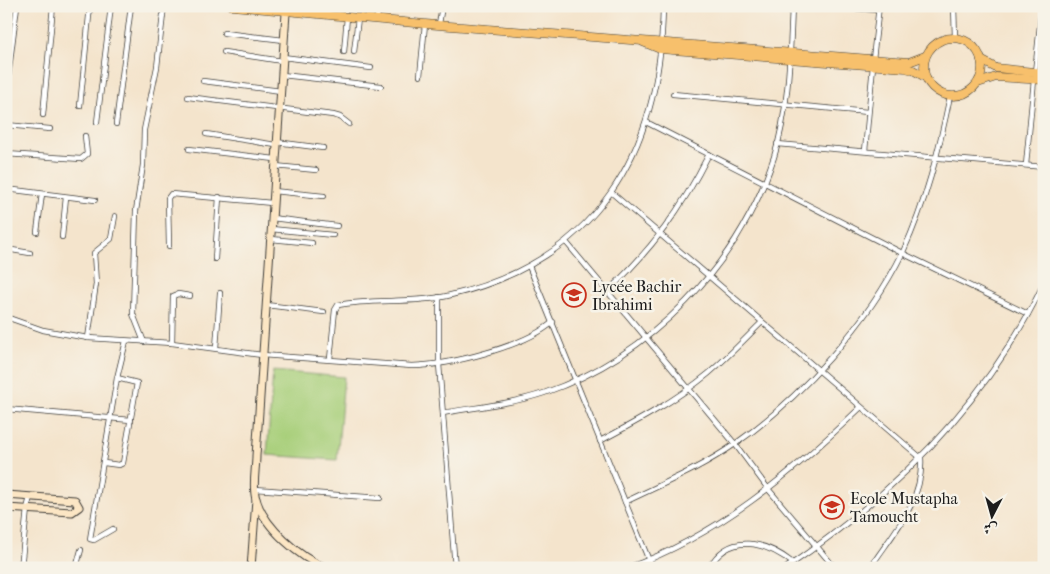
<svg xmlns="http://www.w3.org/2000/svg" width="1050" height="574" viewBox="0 0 1050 574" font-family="'IM FELL French Canon',Amiri,serif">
  <rect width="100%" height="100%" fill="#f7f3e8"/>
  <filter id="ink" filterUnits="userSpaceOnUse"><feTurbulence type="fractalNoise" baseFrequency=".02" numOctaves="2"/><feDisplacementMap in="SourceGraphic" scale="10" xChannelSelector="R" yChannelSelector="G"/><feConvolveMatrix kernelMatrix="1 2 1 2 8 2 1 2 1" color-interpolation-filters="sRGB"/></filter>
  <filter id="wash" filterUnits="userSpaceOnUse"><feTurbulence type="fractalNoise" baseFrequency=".0096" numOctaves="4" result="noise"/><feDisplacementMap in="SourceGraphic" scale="20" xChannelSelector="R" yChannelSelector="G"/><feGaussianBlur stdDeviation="1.12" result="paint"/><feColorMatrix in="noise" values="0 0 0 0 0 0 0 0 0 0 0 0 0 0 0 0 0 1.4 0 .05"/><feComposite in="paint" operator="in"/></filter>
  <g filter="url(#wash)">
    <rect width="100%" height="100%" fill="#f4e4cc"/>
    <polygon fill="#a8cf7a" stroke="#62764b" points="273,371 344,377 337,460 267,455"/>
  </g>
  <g filter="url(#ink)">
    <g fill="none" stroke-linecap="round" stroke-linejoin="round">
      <g stroke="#3c3a36" stroke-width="6">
        <g id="street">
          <polyline points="828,6 878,10"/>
          <polyline points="954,6 955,38"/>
          <polyline points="377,20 378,6"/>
          <polyline points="439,24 442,6"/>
          <polyline points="224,33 284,40"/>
          <polyline points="224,52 282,61"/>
          <polyline points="344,52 347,17"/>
          <polyline points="354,52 358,18"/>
          <polyline points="283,57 371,68"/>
          <polyline points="873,59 879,6"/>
          <polyline points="1035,72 1042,6"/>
          <polyline points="282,75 381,86"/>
          <polyline points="420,76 425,24"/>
          <polyline points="203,81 281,91"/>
          <polyline points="6,93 17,6"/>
          <polyline points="673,94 868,112"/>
          <polyline points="188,97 333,115 340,117 349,124"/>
          <polyline points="80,106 90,6"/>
          <polyline points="43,115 53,6"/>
          <polyline points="97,122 111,6"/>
          <polyline points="646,122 902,253 1028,314"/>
          <polyline points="116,124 131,6"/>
          <polyline points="6,125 50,129"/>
          <polyline points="206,134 276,145"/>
          <polyline points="276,142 323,148"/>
          <polyline points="777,144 1044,167"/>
          <polyline points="189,149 275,159"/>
          <polyline points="865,151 873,66"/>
          <polyline points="6,154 81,159 87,154 85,136"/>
          <polyline points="1026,165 1034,80"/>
          <polyline points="275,166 316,170"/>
          <polyline points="6,189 95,200"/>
          <polyline points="273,191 324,196"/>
          <path d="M 612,193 L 921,458 C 924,501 892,534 870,568"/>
          <polyline points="272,218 337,226"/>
          <polyline points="271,229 333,235"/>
          <polyline points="37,232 42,194"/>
          <polyline points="62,237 66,197"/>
          <polyline points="271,239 312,243"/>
          <polyline points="566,242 735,444 769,490 835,568"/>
          <polyline points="169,246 168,198 171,194 272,203"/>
          <polyline points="6,249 30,253"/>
          <polyline points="215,259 219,197"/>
          <polyline points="529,266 652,568"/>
          <path d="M 607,292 C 653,248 681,210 709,154"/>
          <polyline points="439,297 439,364 455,568"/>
          <polyline points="266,305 324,312"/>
          <path d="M 6,317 L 43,330 L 88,338 L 172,343 L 262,355 L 412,366 C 450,365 524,347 553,322"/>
          <polyline points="88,338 96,284 94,253 111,239 115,216"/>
          <polyline points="144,342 133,314 136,211 143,165 144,130 157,67 164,6"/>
          <polyline points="172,343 173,296 178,294 190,296"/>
          <polyline points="216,348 220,293"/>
          <path d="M 330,359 L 335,310 L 338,305 C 373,298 411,304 447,296 C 596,262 661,153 663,6"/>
          <polyline points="6,409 131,420"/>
          <path d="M 443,413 C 477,407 511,404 544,393 C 651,356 739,265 774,157 C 789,110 790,55 792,6"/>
          <path d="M 600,441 C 638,421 675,401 708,374 C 727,358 744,340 761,323"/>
          <polyline points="104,463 119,465 123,463 137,383 117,378"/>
          <polyline points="255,489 380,498"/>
          <path d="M 625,502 C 662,484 701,468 735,444 C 799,400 869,322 903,252 C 926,202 939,150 950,96"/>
          <polyline points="113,529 94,540 90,539 117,378 126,341"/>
          <polyline points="21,568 27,509 30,497"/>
          <polyline points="76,568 81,550"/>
          <path d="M 627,568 C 718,536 792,473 860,408"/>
          <path d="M 709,568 C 729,531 766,542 793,563"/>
          <path d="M 786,568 C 893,495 988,401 1044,283"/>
        </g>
      </g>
      <g stroke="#3c3a36" stroke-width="9">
        <g id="secondary">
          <path d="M 286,13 L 256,456 C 256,469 252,487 256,499 C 264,527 300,558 326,568"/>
          <polyline points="6,495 75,500 79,507 72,512 6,508"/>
          <polyline points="251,568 256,499"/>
        </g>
      </g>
      <g stroke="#3c3a36" stroke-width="9">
        <g id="primary">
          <polyline points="232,6 425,24 909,62 925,56"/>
          <circle cx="953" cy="67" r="29"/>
          <polyline points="643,42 660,49 905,68 913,70 925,77"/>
          <polyline points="981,60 996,68 1044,73"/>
          <polyline points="978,83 996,77 1044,80"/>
        </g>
      </g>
      <use href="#street" stroke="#fff" stroke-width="4.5"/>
      <use href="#secondary" stroke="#fce6c4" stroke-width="7"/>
      <use href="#primary" stroke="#f7c06c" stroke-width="8"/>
    </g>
  </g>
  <defs>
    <g id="school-ring" transform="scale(1.25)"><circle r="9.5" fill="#f7f3e8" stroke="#c8321e" stroke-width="1.5"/><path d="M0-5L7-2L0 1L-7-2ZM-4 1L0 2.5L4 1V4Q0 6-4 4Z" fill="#c8321e"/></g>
  </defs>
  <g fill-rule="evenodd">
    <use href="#school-ring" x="574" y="295"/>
    <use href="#school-ring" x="832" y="507"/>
  </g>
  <g text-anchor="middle" stroke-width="5" stroke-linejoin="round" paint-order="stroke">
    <g font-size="16" fill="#1c1c1c" stroke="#f7f3e8" text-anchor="start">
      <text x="592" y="292">Lycée Bachir<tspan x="592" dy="18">Ibrahimi</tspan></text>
      <text x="850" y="504">Ecole Mustapha<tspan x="850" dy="18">Tamoucht</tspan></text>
    </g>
  </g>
  <rect width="1050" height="574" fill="none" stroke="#f7f3e8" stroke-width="25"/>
  <g transform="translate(992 516) rotate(186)" stroke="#f7f3e8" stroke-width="4" paint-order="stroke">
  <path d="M0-4L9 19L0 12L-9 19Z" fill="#1c1c1c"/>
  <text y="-8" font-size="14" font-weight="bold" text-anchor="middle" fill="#1c1c1c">ش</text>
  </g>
</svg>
